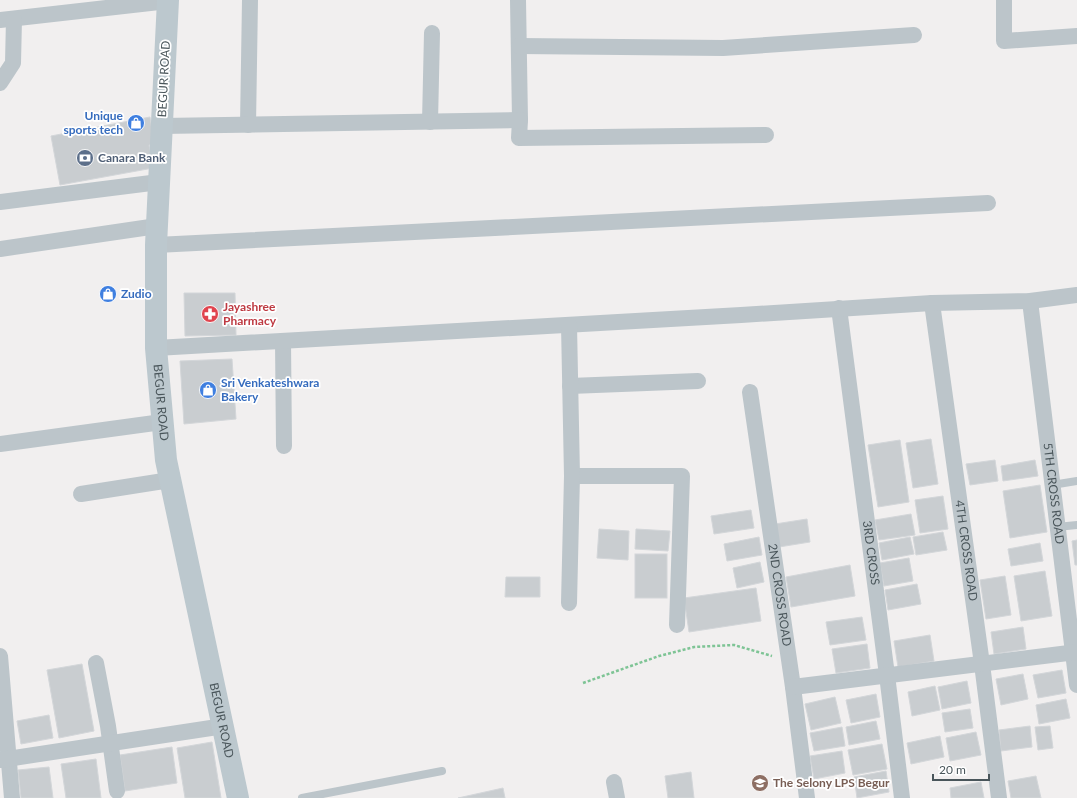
<svg xmlns="http://www.w3.org/2000/svg" width="1077" height="798" viewBox="0 0 1077 798" font-family="Lato,sans-serif">
  <rect width="100%" height="100%" fill="#f1efef"/>
  <g fill="#c9cdd0" stroke="#d3d6d9">
    <polygon points="150,117 154,144 149,145 153,168 60,185 51,136"/>
    <polygon points="184,293 235,293 236,335 185,336"/>
    <polygon points="232,359 236,419 184,424 180,361"/>
    <polygon points="931,439 938,484 913,488 906,443"/>
    <polygon points="900,440 909,502 878,507 868,445"/>
    <polygon points="995,460 998,481 970,485 966,464"/>
    <polygon points="1035,460 1038,476 1003,481 1001,466"/>
    <polygon points="1040,485 1047,532 1010,538 1003,491"/>
    <polygon points="943,496 948,529 920,533 915,500"/>
    <polygon points="751,510 754,528 714,534 711,516"/>
    <polygon points="911,514 915,535 879,540 875,520"/>
    <polygon points="807,519 810,542 779,547 775,524"/>
    <polygon points="599,529 629,531 628,560 597,558"/>
    <polygon points="636,529 670,531 668,551 635,549"/>
    <polygon points="943,532 947,550 916,555 913,537"/>
    <polygon points="759,537 762,555 727,561 724,544"/>
    <polygon points="910,537 914,554 882,560 879,543"/>
    <polygon points="1077,540 1077,565 1075,565 1072,541"/>
    <polygon points="1040,543 1043,561 1011,566 1008,549"/>
    <rect x="635" y="554" width="32" height="44"/>
    <polygon points="909,558 913,581 884,586 880,563"/>
    <polygon points="760,562 764,582 737,588 733,568"/>
    <polygon points="850,565 855,596 791,607 786,577"/>
    <polygon points="1045,571 1052,616 1021,621 1014,576"/>
    <polygon points="1005,576 1011,615 986,619 980,580"/>
    <polygon points="506,577 540,577 540,597 505,597"/>
    <polygon points="917,584 921,604 888,610 885,590"/>
    <polygon points="756,588 761,621 689,632 684,598"/>
    <polygon points="862,617 866,640 830,645 826,622"/>
    <polygon points="1023,627 1026,649 994,654 991,632"/>
    <polygon points="930,635 934,661 898,667 894,641"/>
    <polygon points="867,644 870,668 836,673 832,649"/>
    <polygon points="82,664 94,731 59,738 47,670"/>
    <polygon points="1062,670 1066,693 1038,698 1033,675"/>
    <polygon points="1023,674 1028,699 1001,705 996,679"/>
    <polygon points="967,681 971,703 942,709 938,687"/>
    <polygon points="935,686 940,710 912,716 908,692"/>
    <polygon points="876,694 880,717 851,723 846,700"/>
    <polygon points="835,697 841,723 811,730 805,704"/>
    <polygon points="1066,699 1070,718 1039,724 1036,705"/>
    <polygon points="970,709 973,728 945,732 942,713"/>
    <polygon points="49,715 53,738 21,744 17,721"/>
    <polygon points="876,721 880,739 849,745 846,727"/>
    <polygon points="1030,726 1032,747 1001,751 999,730"/>
    <polygon points="1050,726 1053,748 1038,750 1035,727"/>
    <polygon points="842,727 845,746 814,751 810,733"/>
    <polygon points="976,732 981,755 950,761 946,738"/>
    <polygon points="940,736 944,757 911,764 907,743"/>
    <polygon points="212,742 221,798 185,798 177,748"/>
    <polygon points="882,744 887,769 853,775 848,750"/>
    <polygon points="172,747 177,783 125,791 120,755"/>
    <polygon points="842,751 845,773 814,779 810,756"/>
    <polygon points="96,759 101,798 66,798 61,764"/>
    <polygon points="49,767 53,798 21,798 18,770"/>
    <polygon points="886,771 889,792 857,798 854,777"/>
    <polygon points="691,772 694,798 668,798 665,776"/>
    <polygon points="1036,776 1041,798 1011,798 1008,781"/>
    <polygon points="981,782 984,798 951,798 950,788"/>
    <polygon points="503,788 505,798 458,798"/>
  </g>
  <g fill="none" stroke-linecap="round" stroke-linejoin="round">
    <polyline stroke="#7ec495" stroke-width="2.5" stroke-dasharray="3 2" stroke-linecap="butt" points="583,683 659,656 694,647 734,645 772,656"/>
    <g stroke="#bcc5ca" stroke-width="8">
      <polyline points="1052,485 1077,481"/>
      <polyline points="1057,527 1077,525"/>
      <polyline points="302,798 442,771"/>
    </g>
    <g stroke="#bcc5ca" stroke-width="16">
      <polyline points="518,0 520,120 519,138 766,135"/>
      <polyline points="1004,0 1004,41 1077,36"/>
      <polyline points="0,20 168,1"/>
      <polyline points="519,46 723,48 914,35"/>
      <polyline points="0,83 13,63 14,19"/>
      <polyline points="430,122 432,33"/>
      <polyline points="248,125 250,0"/>
      <polyline points="162,126 520,120"/>
      <polyline points="0,202 159,182"/>
      <polyline points="156,245 988,203"/>
      <polyline points="0,249 157,226"/>
      <path id="s1" d="M 1030,301 L 1077,685"/>
      <path id="s2" d="M 932,303 L 982,664 L 999,798"/>
      <path id="s3" d="M 839,308 L 887,675 L 902,798"/>
      <polyline points="283,341 284,446"/>
      <polyline points="156,348 741,315 932,303 1030,301 1077,295"/>
      <polyline points="570,386 698,381"/>
      <path id="s4" d="M 750,392 L 793,687 L 807,798"/>
      <polyline points="0,444 162,422"/>
      <polyline points="572,476 682,476 677,625"/>
      <polyline points="81,494 170,480"/>
      <polyline points="569,603 572,476 569,325"/>
      <polyline points="0,656 12,798"/>
      <polyline points="96,663 108,726 117,791"/>
      <polyline points="793,687 1077,652"/>
      <polyline points="0,760 224,726"/>
      <polyline points="614,782 617,798"/>
    </g>
    <path stroke="#bcc8ce" stroke-width="22" id="s5" d="M 168,0 L 156,245 L 156,348 L 166,460 L 238,798"/>
  </g>
  <defs>
    <g id="shop-disc" transform="scale(0.9)"><circle r="9.5" fill="#3f7fe0" stroke="#fff"/><path d="M-5-2.5h2.3a2.7 3.5 0 0 1 5.4 0H5L5.5 6h-11ZM-1.5-2.5h3a1.5 2.3 0 0 0-3 0Z" fill="#fff"/></g>
    <g id="bank-disc" transform="scale(0.9)"><circle r="9.5" fill="#5c6f8a" stroke="#fff"/><path d="M-6-4H6V4H-6ZM0-2.3a2.3 2.3 0 1 0 0 4.6a2.3 2.3 0 1 0 0-4.6Z" fill="#fff"/></g>
    <g id="pharmacy-disc" transform="scale(0.9)"><circle r="9.5" fill="#e0444e" stroke="#fff"/><path d="M-2-6h4v4h4v4h-4v4h-4v-4h-4v-4h4Z" fill="#fff"/></g>
    <g id="school-disc" transform="scale(0.9)"><circle r="9.5" fill="#8d6e63" stroke="#fff"/><path d="M0-5L7-2L0 1L-7-2ZM-4 1L0 2.5L4 1V4Q0 6-4 4Z" fill="#fff"/></g>
  </defs>
  <g fill-rule="evenodd">
    <use href="#shop-disc" x="136" y="123"/>
    <use href="#bank-disc" x="85" y="158"/>
    <use href="#shop-disc" x="108" y="294"/>
    <use href="#pharmacy-disc" x="210" y="314"/>
    <use href="#shop-disc" x="208" y="390"/>
    <use href="#school-disc" x="760" y="783"/>
  </g>
  <g text-anchor="middle" stroke-width="3.5" stroke-linejoin="round" paint-order="stroke">
    <g font-size="12" fill="#49555a" stroke="#fff">
      <text transform="translate(164 79) rotate(-87)" y="4">BEGUR ROAD</text>
      <text dy="4" stroke="none"><textPath href="#s5" startOffset="403">BEGUR ROAD</textPath></text>
      <text dy="4" stroke="none"><textPath href="#s1" startOffset="194">5TH CROSS ROAD</textPath></text>
      <text dy="4" stroke="none"><textPath href="#s2" startOffset="250">4TH CROSS ROAD</textPath></text>
      <text dy="4" stroke="none"><textPath href="#s3" startOffset="247">3RD CROSS</textPath></text>
      <text dy="4" stroke="none"><textPath href="#s4" startOffset="205">2ND CROSS ROAD</textPath></text>
      <text dy="4" stroke="none"><textPath href="#s5" startOffset="727">BEGUR ROAD</textPath></text>
    </g>
    <g font-size="12" font-weight="bold" fill="#366cbe" stroke="#fff" text-anchor="start">
      <text x="123" y="120" text-anchor="end">Unique<tspan x="123" dy="14">sports tech</tspan></text>
      <text x="121" y="298">Zudio</text>
      <text x="221" y="387">Sri Venkateshwara<tspan x="221" dy="14">Bakery</tspan></text>
    </g>
    <g font-size="12" font-weight="bold" fill="#4e5e75" stroke="#fff" text-anchor="start">
      <text x="98" y="162">Canara Bank</text>
    </g>
    <g font-size="12" font-weight="bold" fill="#be3a42" stroke="#fff" text-anchor="start">
      <text x="223" y="311">Jayashree<tspan x="223" dy="14">Pharmacy</tspan></text>
    </g>
    <g font-size="12" font-weight="bold" fill="#785e54" stroke="#fff" text-anchor="start">
      <text x="773" y="787">The Selony LPS Begur</text>
    </g>
  </g>
  <path d="M933 774v6h56v-6" fill="none" stroke="#49555a" stroke-width="2"/>
  <text x="939" y="774" font-size="12" fill="#49555a" stroke="#ffffff" stroke-width="3" paint-order="stroke">20 m</text>
</svg>
